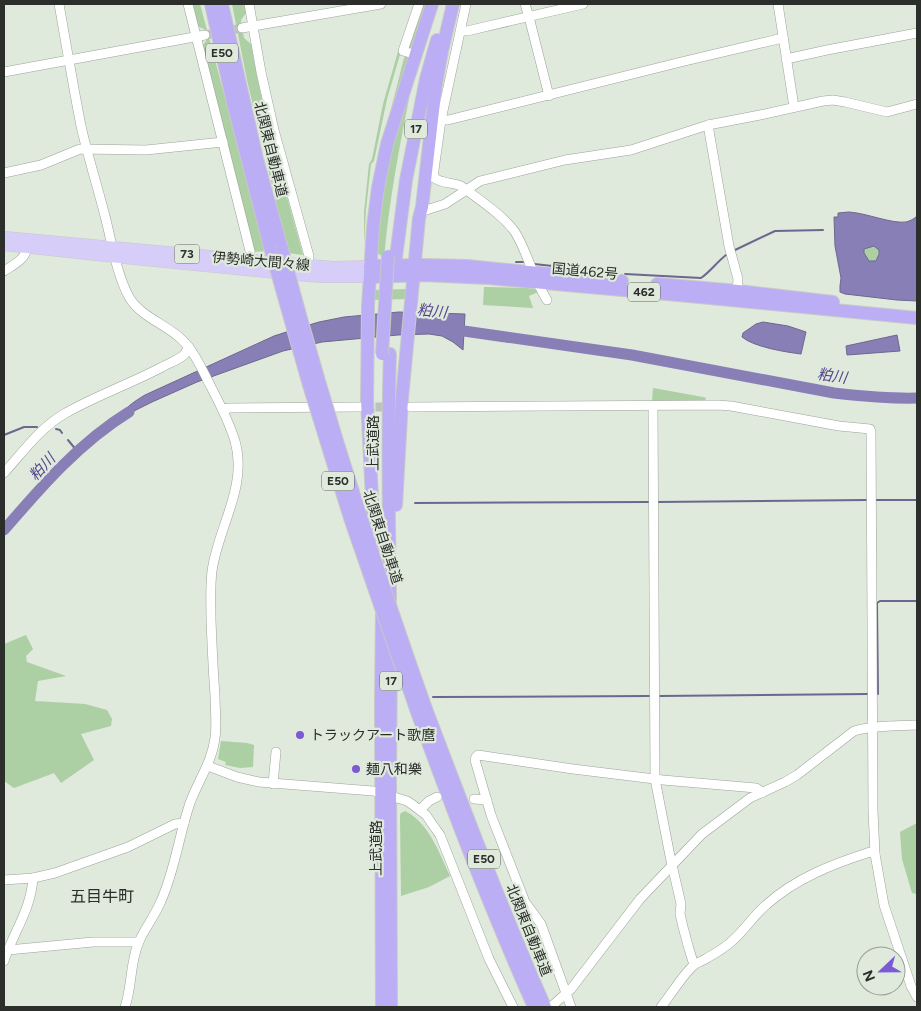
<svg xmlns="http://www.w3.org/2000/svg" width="921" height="1011" viewBox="0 0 921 1011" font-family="Figtree,'Noto Sans JP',sans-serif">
  <rect width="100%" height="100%" fill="#dfe9dc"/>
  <g fill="#accfa3">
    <polygon points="191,4 200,4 266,251 254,252 253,250 202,46 206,41 204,29 197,26"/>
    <path d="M 232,4 L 244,4 L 246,13 L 241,20 L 244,38 L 251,44 C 263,116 284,185 303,255 L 288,253 L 247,80 Z"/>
    <polygon points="422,4 428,4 389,117 404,58 407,56 409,49 408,47"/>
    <polygon points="399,48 401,51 387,99 374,161 371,164 366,210 364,245 364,212 369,164 372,159 383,104"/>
    <path d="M 410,94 C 399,148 389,202 384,258 L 379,254 L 374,255 L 383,174 Z"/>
    <path d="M 874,245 C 882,249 878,254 876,261 L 869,261 L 863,253 L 864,249 Z"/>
    <polygon points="484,287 528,288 537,290 538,292 529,296 533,308 483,305"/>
    <polygon points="408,289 408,299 371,300 372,290"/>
    <polygon points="653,388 703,397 706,398 705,402 652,402"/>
    <polygon points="26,635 33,649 26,656 27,662 66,676 38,681 35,701 85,704 107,710 112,719 111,726 81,734 94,760 61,783 54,773 14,788 4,781 4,644"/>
    <polygon points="221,741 247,743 254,745 253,767 240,768 225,765 226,762 218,759"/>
    <path d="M 405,811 C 430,824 439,853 450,876 L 429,887 L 401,896 L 400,815 L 401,813 Z"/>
    <polygon points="915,824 917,824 917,894 912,893 902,859 900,832"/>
  </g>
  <g fill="#897fb7" stroke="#6d678d" fill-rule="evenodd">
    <path d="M 849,212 C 866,213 892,224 906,222 C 910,221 914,219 917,216 L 917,301 L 897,300 L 845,294 L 840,292 L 840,286 L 841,278 L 835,246 L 834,217 L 838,217 L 838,213 ZM 874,246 L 879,250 L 879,254 L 876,261 L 869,261 L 864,253 L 864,249 Z"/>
    <path d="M 399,312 L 465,314 L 463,350 L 453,342 L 442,336 L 429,334 L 398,335 L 322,342 L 283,351 L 197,382 L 152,402 L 116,420 C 124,409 133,402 145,395 L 274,336 L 299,328 L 319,322 L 344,317 Z"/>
    <path d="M 763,322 L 788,326 L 806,332 L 801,354 C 785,352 754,347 742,337 L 743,333 L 756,324 Z"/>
    <polygon points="897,335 900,351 847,355 846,346"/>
  </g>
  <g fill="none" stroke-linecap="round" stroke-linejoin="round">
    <g stroke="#6d678d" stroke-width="2">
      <polyline points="735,250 775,231 823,230"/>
      <polyline points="516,262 523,262"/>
      <polyline points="534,264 609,272"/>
      <path d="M 625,274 L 701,278 C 710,272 717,262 726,255"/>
      <polyline points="56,429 60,430 62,433"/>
      <polyline points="4,435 24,427 37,427"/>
      <polyline points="68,440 77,451"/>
      <polyline points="876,500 917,500"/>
      <polyline points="657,502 867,500"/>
      <polyline points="415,503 649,502"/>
      <polyline points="878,694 877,603 880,601 917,601"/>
      <polyline points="660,696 868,694"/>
      <polyline points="433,697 649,696"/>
    </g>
    <g stroke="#897fb7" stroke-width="11">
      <path d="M 450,329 L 632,355 L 834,393 C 862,396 889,399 917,398"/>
      <path d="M 4,530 C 41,487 80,442 129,412"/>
    </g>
    <g stroke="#bbc4b8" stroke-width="9" stroke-dasharray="9 4.5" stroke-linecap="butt">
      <polyline points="205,35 242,28"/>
      <polyline points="362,407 394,407"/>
    </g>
    <g stroke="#9ba499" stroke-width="10">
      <g id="minor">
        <path d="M 59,4 C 66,44 73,85 81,126 C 88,157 98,188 106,220 C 112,244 117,275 129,297 C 140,316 163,323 179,337 C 194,350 202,369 211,387 C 220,404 229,422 235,441 C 248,487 218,527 212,571 C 210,587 211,604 211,620 C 212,645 213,670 215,695 C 215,709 217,724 215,738 C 212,762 198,781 190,803 C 179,835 175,870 161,901 C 155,916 144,929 138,944 C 130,964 132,987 125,1007"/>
        <polyline points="188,4 250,251 250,261"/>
        <polyline points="249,4 261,72 274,130 309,256 308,265"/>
        <path d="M 466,4 L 441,120 L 433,177 C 441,184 452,182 461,186 C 478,199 503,215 515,232 C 528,253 533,279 547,300"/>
        <polyline points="525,4 529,17 549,96"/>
        <polyline points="778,4 794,107"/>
        <polyline points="242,28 381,4"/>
        <polyline points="461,31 467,31 583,4"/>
        <polyline points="410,53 403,51 419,4"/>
        <polyline points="786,59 827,50 917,33"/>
        <polyline points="4,72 205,35"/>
        <polyline points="441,120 448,120 685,61 783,38"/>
        <polyline points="708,125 729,246 738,279 737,296"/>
        <polyline points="4,173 41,165 80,149 146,150 223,142"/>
        <polyline points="420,212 445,204 480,181 565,160 631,150 708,125 760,115 823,101 833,100 845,102 887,112 917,104"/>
        <path d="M 4,271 C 13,265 25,260 27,248"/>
        <polyline points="653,406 655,779 670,856 681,904 680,914 683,927 689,949 694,965"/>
        <polyline points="411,407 717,405 731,406 839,426 870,429 871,432 873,811 875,854 884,905 911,986 917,997"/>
        <polyline points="222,409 230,408 359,407"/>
        <path d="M 4,473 C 22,453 40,428 64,414 C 95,396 130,384 162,367 C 169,363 179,360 185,354 C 185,353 188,348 189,347"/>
        <polyline points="208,766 237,777 259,782 373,791 381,793 407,801 413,805 426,815 435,828 440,835 489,959 513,1007"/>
        <polyline points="273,784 276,752"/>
        <polyline points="474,799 487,800"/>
        <polyline points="420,810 429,801 437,797"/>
        <polyline points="4,880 33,878 55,873 128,847 175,824 184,823"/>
        <polyline points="8,950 93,942 139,942"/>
        <path d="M 4,961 C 13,933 31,910 33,878"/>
        <path d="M 553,1005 L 571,989 L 640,899 L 702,834 L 750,798 L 785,782 L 797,775 L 854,731 C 874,725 897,726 917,725"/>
        <polyline points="571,1007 541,924 525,902 520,889 491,815 475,760 476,757 478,755 573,769 663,780 756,788 758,789 762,793"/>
        <path d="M 661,1007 C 670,996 684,973 694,965 C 698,962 703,961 707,958 C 716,953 725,948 732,941 C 745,930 753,916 766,905 C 796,878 833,864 870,852 L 875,854"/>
      </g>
    </g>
    <g stroke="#c8c9c8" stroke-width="12">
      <g id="major">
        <polyline points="4,237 308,265 333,267 370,266"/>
        <polyline points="4,245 115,257 308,276 324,277 370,277"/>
      </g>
    </g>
    <g stroke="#c8c9c8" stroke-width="14">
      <g id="highway">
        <polyline points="211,4 233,103 270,247"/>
        <polyline points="222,4 257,159 282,249"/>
        <polyline points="396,257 406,180 426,79 437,40"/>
        <polyline points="370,266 424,265 467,266 622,281"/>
        <polyline points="370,277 423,275 489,278 689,296 917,318"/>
        <polyline points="657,284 738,291 833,302"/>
        <path d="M 390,354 C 387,436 389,519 390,601"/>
        <polyline points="396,505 402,398 419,218 422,207 436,84 442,51 453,4"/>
        <polyline points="375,557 367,400 368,306 373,227 378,188 387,144 432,4"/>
        <polyline points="382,612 381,702 382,1007"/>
        <polyline points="391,641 390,778 391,1007"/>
        <path d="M 426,709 C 464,809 502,909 545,1007"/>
        <path d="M 417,712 C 453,812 491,910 534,1007"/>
      </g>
    </g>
    <use href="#minor" stroke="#fff" stroke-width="9"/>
    <use href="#major" stroke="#d6cef9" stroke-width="11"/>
    <use href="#highway" stroke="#bbaef5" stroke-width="12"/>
    <g stroke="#c8c9c8" stroke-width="14" stroke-linecap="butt">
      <g id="highway-bridge">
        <polyline points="270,247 309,385 350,518 417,712"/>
        <path d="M 282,249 C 323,404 372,557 426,709"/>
        <polyline points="382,354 388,256"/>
      </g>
    </g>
    <use href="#highway-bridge" stroke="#bbaef5" stroke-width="12"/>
  </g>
  <g fill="#7b5ad4" stroke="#dfe9dc" stroke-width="2">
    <circle cx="300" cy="735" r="5"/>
    <circle cx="356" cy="769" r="5"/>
  </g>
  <g text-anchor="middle" stroke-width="4.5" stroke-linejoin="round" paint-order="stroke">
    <g fill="#dfe9dc" stroke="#61665f" stroke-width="1">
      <rect x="206" y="43.5" width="32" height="19" rx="4"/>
      <rect x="405" y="119.5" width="22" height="19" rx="4"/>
      <rect x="174.5" y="244.5" width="25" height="19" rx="4"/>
      <rect x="628" y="282.5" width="32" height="19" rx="4"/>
      <rect x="322" y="471.5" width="32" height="19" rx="4"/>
      <rect x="380" y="671.5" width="22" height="19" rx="4"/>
      <rect x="468" y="849.5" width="32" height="19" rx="4"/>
    </g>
    <g font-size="12" font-weight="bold" fill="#2b2e2a">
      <text x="222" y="57">E50</text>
      <text x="416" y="133">17</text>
      <text x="187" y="258">73</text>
      <text x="644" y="296">462</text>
      <text x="338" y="485">E50</text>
      <text x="391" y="685">17</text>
      <text x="484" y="863">E50</text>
    </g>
    <g font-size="14" fill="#2b2e2a" stroke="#dfe9dc">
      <text transform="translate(271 149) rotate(76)" y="5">北関東自動車道</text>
      <text transform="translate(261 261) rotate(5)" y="5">伊勢崎大間々線</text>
      <text transform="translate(585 271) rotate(5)" y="5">国道462号</text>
      <text transform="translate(373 443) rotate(-90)" y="5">上武道路</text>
      <text transform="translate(383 537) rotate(72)" y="5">北関東自動車道</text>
      <text transform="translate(376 848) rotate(-90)" y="5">上武道路</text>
      <text transform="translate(529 930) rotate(68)" y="5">北関東自動車道</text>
    </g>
    <g font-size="14" fill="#2b2e2a" stroke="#dfe9dc" text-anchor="start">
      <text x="310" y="740">トラックアート歌麿</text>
      <text x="366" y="774">麺八和樂</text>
    </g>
    <g font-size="15" font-style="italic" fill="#55448a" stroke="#dfe9dc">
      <text transform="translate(432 311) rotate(6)" y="5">粕川</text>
      <text transform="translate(832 376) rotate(8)" y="5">粕川</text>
      <text transform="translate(42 467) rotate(-47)" y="5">粕川</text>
    </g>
    <g font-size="16" fill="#2b2e2a" stroke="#dfe9dc">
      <text x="102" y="902">五目牛町</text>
    </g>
  </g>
  <rect width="921" height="1011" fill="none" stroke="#2b2e2a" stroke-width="10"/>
  <g transform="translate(881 971) rotate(248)"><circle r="24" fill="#dfe9dc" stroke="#979e95"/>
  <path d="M0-4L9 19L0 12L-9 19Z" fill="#7b5ad4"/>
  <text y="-8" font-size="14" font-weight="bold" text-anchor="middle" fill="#2b2e2a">N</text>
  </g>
</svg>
